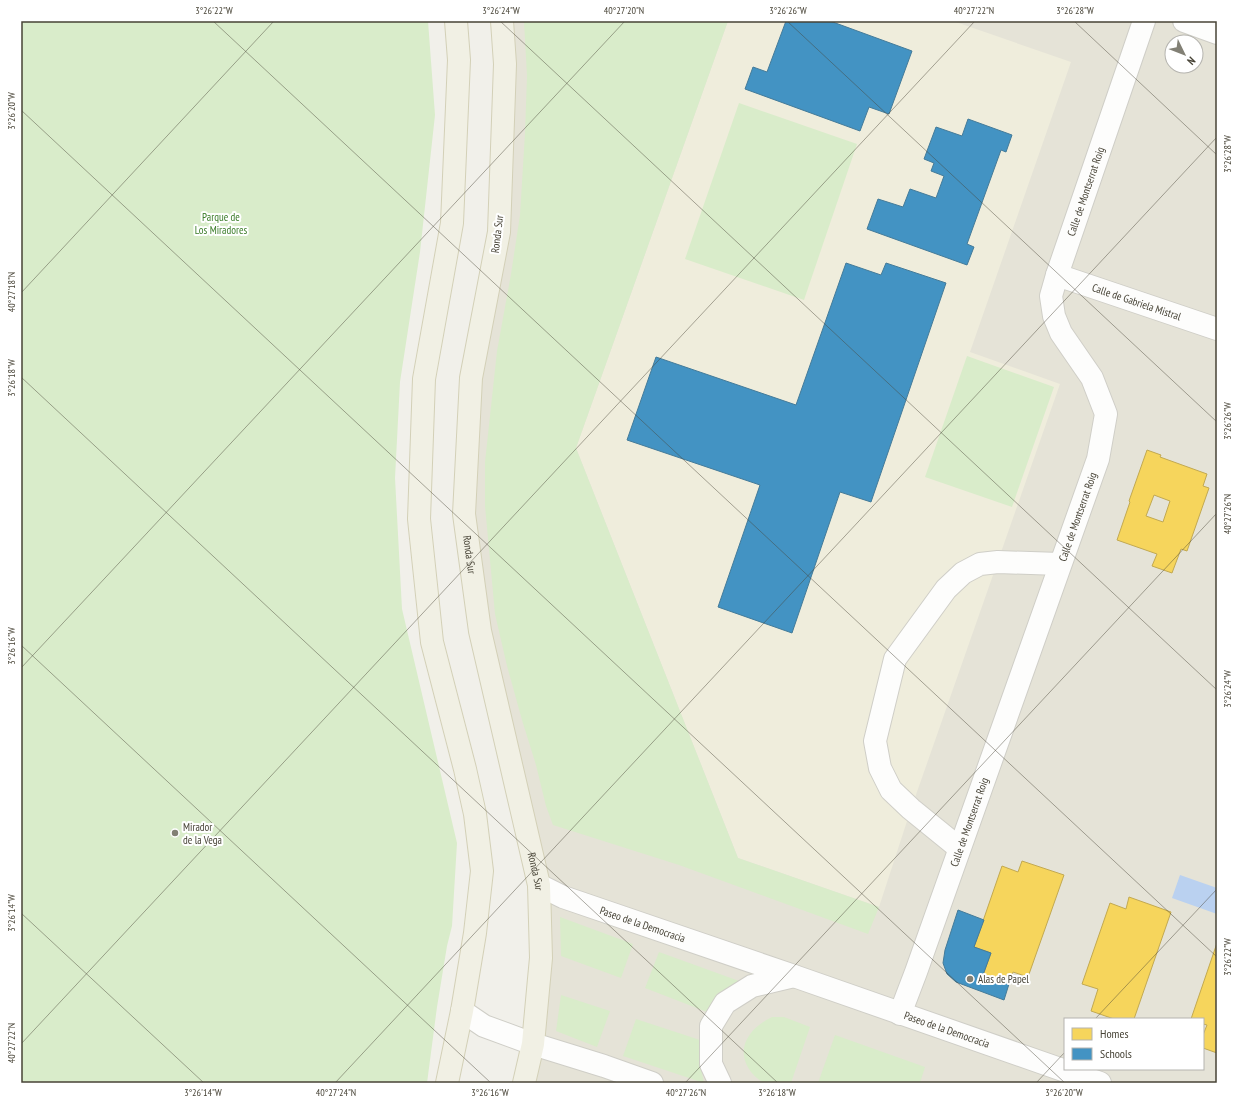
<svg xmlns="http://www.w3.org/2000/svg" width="1238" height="1104" viewBox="0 0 1238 1104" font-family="'PT Sans Narrow',sans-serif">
  <rect width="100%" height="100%" fill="#f1f0ea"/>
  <path fill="#e5e3d7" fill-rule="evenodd" d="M 502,21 L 1217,21 L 1217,1083 L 524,1083 L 541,958 L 464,514 L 499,232 ZM 1172,42 L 1196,42 L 1196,66 L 1172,66 ZM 1065,1019 L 1203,1019 L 1203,1069 L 1065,1069 Z"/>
  <polygon fill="#efeddc" points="728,21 953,21 1071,62 970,352 1060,384 911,809 879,907 738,858 576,448"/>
  <g fill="#d9ecca">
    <polygon points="21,21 428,21 435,115 420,252 400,382 395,478 402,609 457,843 452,926 447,946 437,1007 427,1083 21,1083"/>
    <polygon points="524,21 728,21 576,448 738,858 879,907 868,934 679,865 553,825 546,806 536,765 522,720 507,666 495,614 485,506 485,462 497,351 511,274 520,215 525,133 527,76"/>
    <polygon points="739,103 857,144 804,300 685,259"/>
    <polygon points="967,356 1054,387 1012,507 925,477"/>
    <polygon points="560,917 633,944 621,978 561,956"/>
    <polygon points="659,952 739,981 725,990 707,1012 645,988"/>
    <polygon points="561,995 610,1011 597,1047 556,1031"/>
    <path d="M 772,1017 L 784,1017 L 810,1027 L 791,1083 C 783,1083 774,1085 766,1083 C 761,1082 754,1076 751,1072 C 734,1049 749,1028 772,1017 Z"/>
    <path d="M 636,1019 L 700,1040 C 698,1055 701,1068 704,1083 L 623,1056 Z"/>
    <polygon points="835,1035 925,1067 920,1083 818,1083"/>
  </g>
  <polygon fill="#bad1f0" points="1180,875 1217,888 1217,914 1172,898"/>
  <g fill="#f6d55c" stroke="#c2a951" fill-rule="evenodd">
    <path d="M 1147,450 L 1161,455 L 1160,457 L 1207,474 L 1203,486 L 1209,488 L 1187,551 L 1181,549 L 1172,573 L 1152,566 L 1157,554 L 1117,540 L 1130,502 L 1129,501 ZM 1154,495 L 1170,501 L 1163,522 L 1146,516 Z"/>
    <polygon points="1022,861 1064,875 1028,977 1013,972 1009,984 983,975 991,953 974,947 1002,866 1018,872"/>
    <polygon points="1129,897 1171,912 1134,1019 1114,1019 1091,1011 1098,989 1082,984 1110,903 1126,909"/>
    <polygon points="1217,943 1217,1053 1203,1048 1203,1035 1207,1025 1203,1024 1203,1019 1191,1019"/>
  </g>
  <g fill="#4393c3" stroke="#447b99">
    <polygon points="786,21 830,21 912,51 889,114 869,107 860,131 745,89 753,67 767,72"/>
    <polygon points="968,119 1012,135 1006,152 1001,150 967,244 974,247 967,265 867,229 878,199 903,207 910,189 936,198 944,176 931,171 934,163 924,159 936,127 962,136"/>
    <polygon points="846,263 881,275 886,263 946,283 871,502 840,492 792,633 718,607 760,485 627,440 656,357 796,405"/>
    <polygon points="958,910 984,920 974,947 991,953 983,975 1009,984 1004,1000 956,982 947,974 943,963 945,950"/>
  </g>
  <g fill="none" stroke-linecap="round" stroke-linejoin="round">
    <g stroke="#cfcec7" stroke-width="24">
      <g id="minor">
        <polyline points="1184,21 1217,33"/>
        <path id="s1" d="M 1057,275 L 1217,329"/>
        <polyline points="959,848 911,809 891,790 880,768 875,741 895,659 946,589 963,573 980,564 998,562 1060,564"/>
        <path id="s2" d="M 539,885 L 563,897 L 794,976 L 1100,1083"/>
        <polyline points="462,1011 484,1026 533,1044 604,1066 652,1083"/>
        <path id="s3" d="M 900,1014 L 916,972 L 1098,459 L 1106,414 L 1092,378 L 1061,333 L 1054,316 L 1051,296 L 1057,275 L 1144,21"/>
        <polyline points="720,1083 711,1064 711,1026 725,1003 752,986 794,976"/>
      </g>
    </g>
    <g stroke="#d3d0b7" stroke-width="24">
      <g id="major">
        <path id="s4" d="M 502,21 L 505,64 L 499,232 L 471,378 L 464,514 L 480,631 L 539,885 L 541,958 L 539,979 L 533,1044 L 524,1083"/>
        <polyline points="447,1083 462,1011 475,933 482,871 475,814 465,769 432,642 419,519 424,379 452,223 459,60 456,21"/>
      </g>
    </g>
    <use href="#minor" stroke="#fdfdfc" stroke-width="22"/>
    <use href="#major" stroke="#f1f0e4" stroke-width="22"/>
  </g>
  <path fill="none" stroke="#474336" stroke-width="1" stroke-opacity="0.45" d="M 213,21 L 1217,957M 500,21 L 1217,690M 787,21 L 1217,422M 1074,21 L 1217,155M 21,110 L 1065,1083M 21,293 L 274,21M 21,377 L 778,1083M 21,645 L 491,1083M 21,668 L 625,21M 21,913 L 204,1083M 1095,1019 L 1217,889M 21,1044 L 975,21M 335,1083 L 1217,137M 685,1083 L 1217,513M 1036,1083 L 1065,1052"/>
  <g fill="#828075" stroke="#fff" stroke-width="1.5">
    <circle cx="175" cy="833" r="4"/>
    <circle cx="970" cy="979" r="4"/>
  </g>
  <g text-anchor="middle" stroke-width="4" stroke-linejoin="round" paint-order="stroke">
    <g font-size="11" fill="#474336" stroke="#fff">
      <text dy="4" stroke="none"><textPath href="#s3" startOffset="877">Calle de Montserrat Roig</textPath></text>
      <text transform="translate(497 234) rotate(-83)" y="4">Ronda Sur</text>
      <text dy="4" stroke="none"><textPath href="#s1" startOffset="84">Calle de Gabriela Mistral</textPath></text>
      <text dy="4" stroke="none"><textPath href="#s3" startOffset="528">Calle de Montserrat Roig</textPath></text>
      <text dy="4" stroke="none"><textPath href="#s4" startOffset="537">Ronda Sur</textPath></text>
      <text dy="4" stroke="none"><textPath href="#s3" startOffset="204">Calle de Montserrat Roig</textPath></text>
      <text dy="4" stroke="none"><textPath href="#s4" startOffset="861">Ronda Sur</textPath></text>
      <text dy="4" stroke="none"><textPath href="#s2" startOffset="111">Paseo de la Democracia</textPath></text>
      <text dy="4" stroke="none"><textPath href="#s2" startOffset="433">Paseo de la Democracia</textPath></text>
    </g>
    <g font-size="11" fill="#397b27" stroke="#fff">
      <text x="221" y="221">Parque de<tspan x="221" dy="13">Los Miradores</tspan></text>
    </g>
    <g font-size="11" fill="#474336" stroke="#fff" text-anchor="start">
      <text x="183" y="831">Mirador<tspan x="183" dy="13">de la Vega</tspan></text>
      <text x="978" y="983">Alas de Papel</text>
    </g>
  </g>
  <rect width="1238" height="1104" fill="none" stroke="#ffffff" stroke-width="44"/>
  <rect x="1064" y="1018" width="140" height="52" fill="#ffffff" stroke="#b5b4af"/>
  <rect x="1072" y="1028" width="20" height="12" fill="#f6d55c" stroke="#b5b4af"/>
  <text x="1100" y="1038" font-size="12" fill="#474336">Homes</text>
  <rect x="1072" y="1048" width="20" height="12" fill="#4393c3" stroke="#b5b4af"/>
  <text x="1100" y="1058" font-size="12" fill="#474336">Schools</text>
  <g transform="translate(1184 54) rotate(133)"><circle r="19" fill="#ffffff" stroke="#b5b4af"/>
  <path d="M0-3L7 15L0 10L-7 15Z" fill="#828075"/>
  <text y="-6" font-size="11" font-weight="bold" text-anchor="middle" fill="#474336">N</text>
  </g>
  <rect x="22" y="22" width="1194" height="1060" fill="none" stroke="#474336" stroke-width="1.5"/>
  <g font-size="10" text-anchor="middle" fill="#474336">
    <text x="214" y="14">3°26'22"W</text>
    <text x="501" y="14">3°26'24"W</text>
    <text x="624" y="14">40°27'20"N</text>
    <text x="788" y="14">3°26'26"W</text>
    <text x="974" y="14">40°27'22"N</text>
    <text x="1075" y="14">3°26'28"W</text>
    <text transform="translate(11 111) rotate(-90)" y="4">3°26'20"W</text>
    <text transform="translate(1227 154) rotate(-90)" y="4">3°26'28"W</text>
    <text transform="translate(11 292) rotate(-90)" y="4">40°27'18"N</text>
    <text transform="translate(11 378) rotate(-90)" y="4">3°26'18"W</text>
    <text transform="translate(1227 421) rotate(-90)" y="4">3°26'26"W</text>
    <text transform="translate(1227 514) rotate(-90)" y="4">40°27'26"N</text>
    <text transform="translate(11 646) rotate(-90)" y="4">3°26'16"W</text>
    <text transform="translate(1227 689) rotate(-90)" y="4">3°26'24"W</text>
    <text transform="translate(11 913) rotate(-90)" y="4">3°26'14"W</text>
    <text transform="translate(1227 957) rotate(-90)" y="4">3°26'22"W</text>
    <text transform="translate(11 1043) rotate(-90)" y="4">40°27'22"N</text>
    <text x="203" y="1096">3°26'14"W</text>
    <text x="336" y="1096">40°27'24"N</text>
    <text x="490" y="1096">3°26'16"W</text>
    <text x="686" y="1096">40°27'26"N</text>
    <text x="777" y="1096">3°26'18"W</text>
    <text x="1064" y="1096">3°26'20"W</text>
  </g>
</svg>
